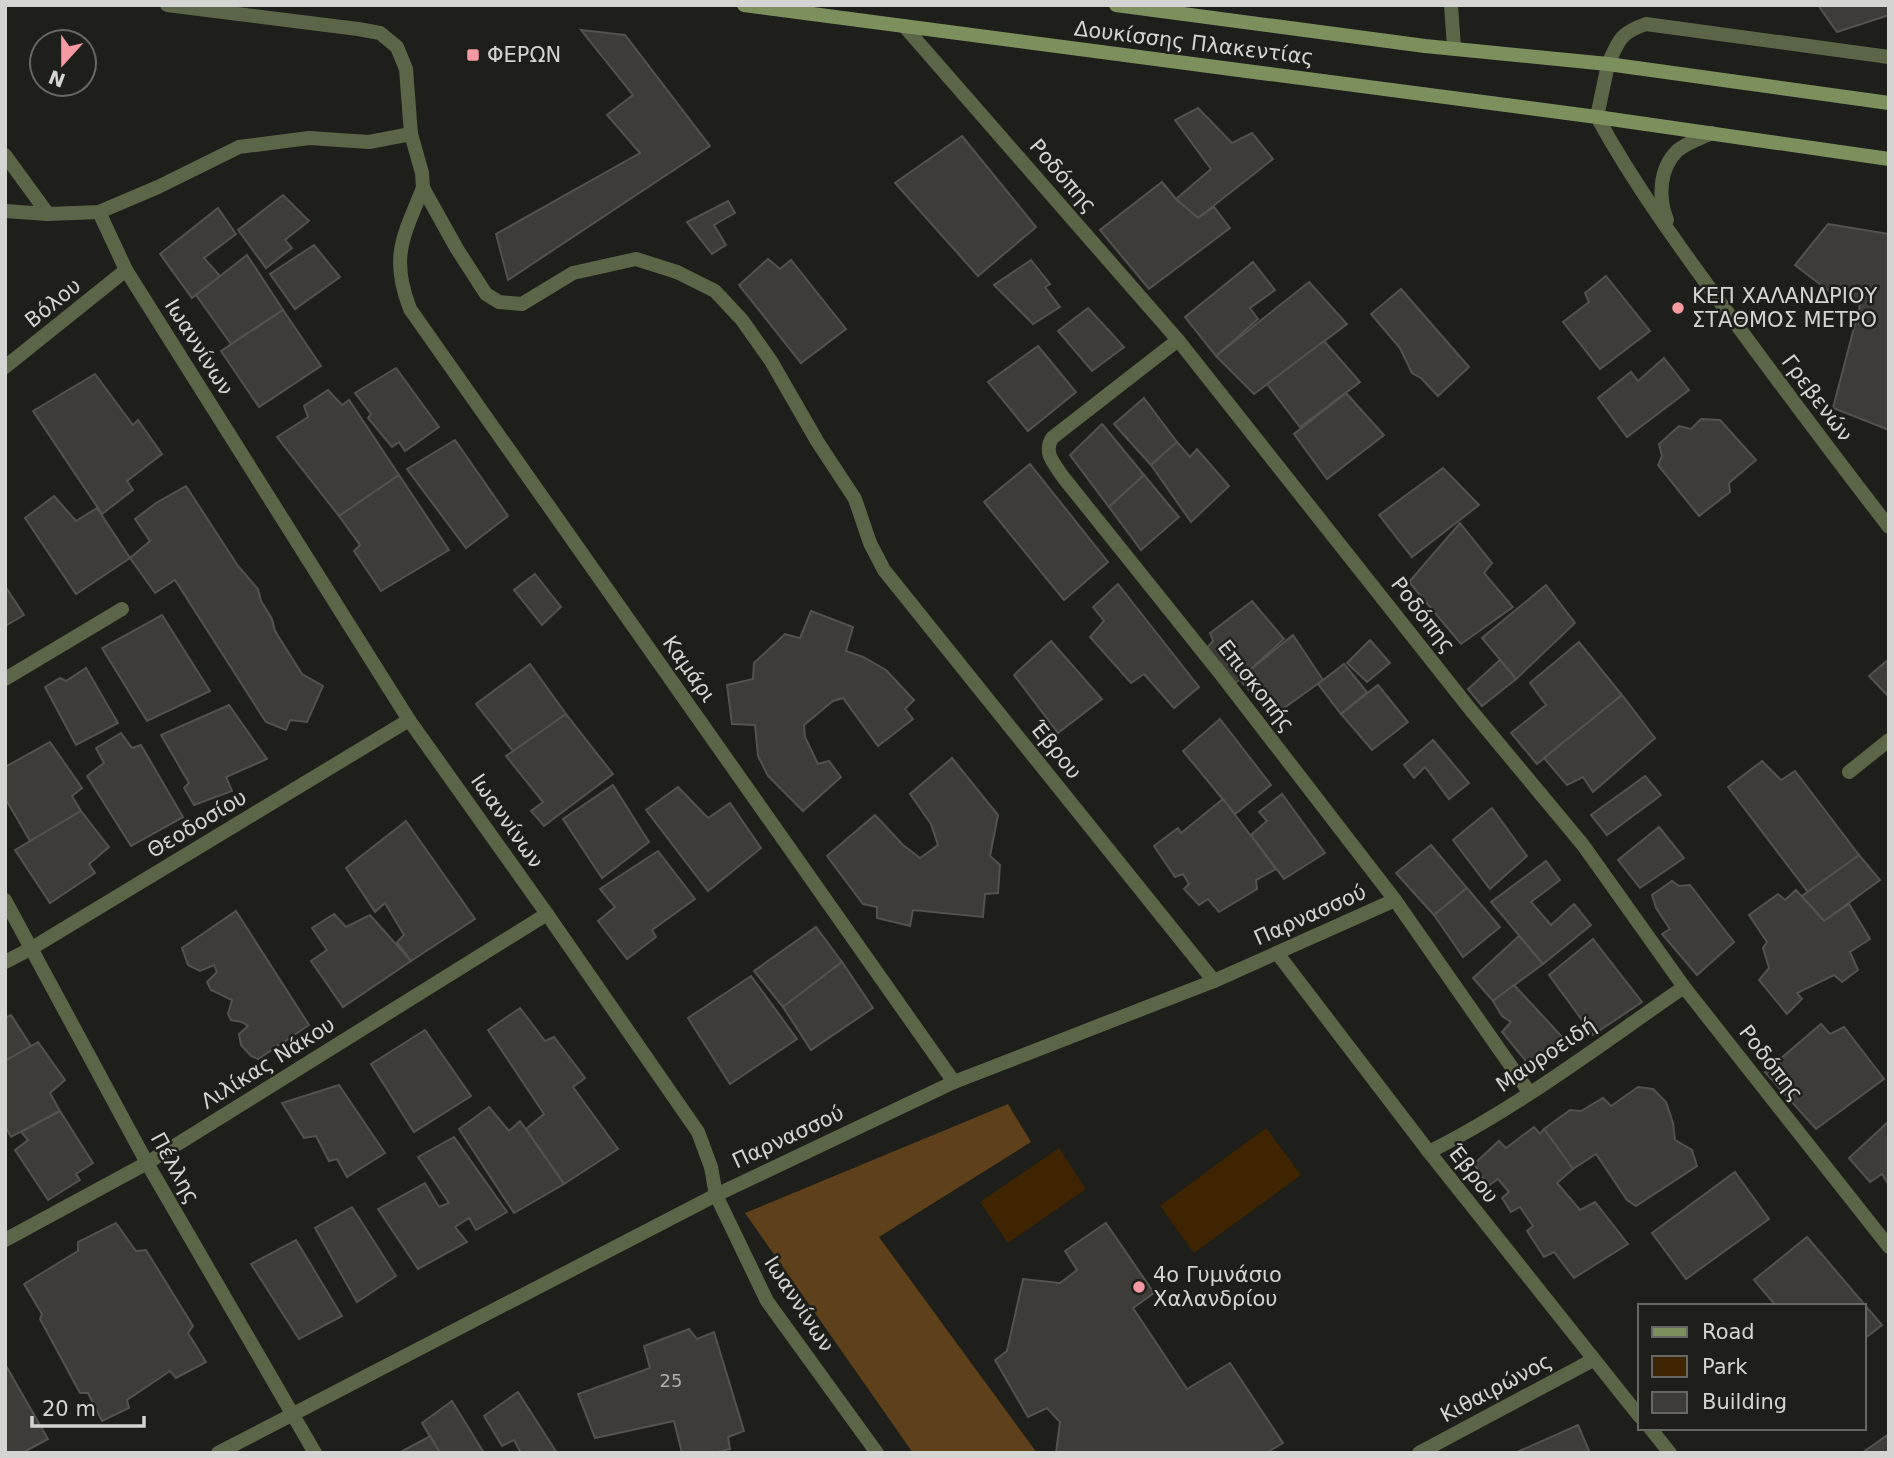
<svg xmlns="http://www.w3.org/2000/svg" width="1894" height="1458" viewBox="0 0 1894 1458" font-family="'DejaVu Sans',sans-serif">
  <rect width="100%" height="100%" fill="#1e1e1a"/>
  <g fill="#3e2400">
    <polygon points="1266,1128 1301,1175 1194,1253 1160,1206"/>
    <polygon points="1059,1148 1086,1189 1008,1243 980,1202"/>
  </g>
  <polygon fill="#5e401b" points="1008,1104 1031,1142 879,1237 1037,1453 913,1453 745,1213"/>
  <g fill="#3e3c38" stroke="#54524e" stroke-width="2">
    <polygon points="1818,5 1889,5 1889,15 1837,32"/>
    <polygon points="581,30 625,35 710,146 508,280 496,234 640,153 607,115 633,95"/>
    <polygon points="1198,108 1232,143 1252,133 1273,159 1198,218 1176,199 1211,169 1175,120"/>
    <polygon points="962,136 1036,227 978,276 895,183"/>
    <polygon points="1162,182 1176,199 1198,218 1214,207 1230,228 1149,289 1100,230"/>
    <polygon points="283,195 309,221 285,240 292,248 266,268 238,230"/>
    <polygon points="728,201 735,213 714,225 726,245 712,254 687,222"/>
    <polygon points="218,208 236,234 204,258 220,276 192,298 160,254"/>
    <polygon points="1828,224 1889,234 1889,430 1833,408 1860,305 1830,292 1795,265"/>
    <polygon points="314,245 340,277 295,309 270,274"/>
    <polygon points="247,255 283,310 231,344 196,295"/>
    <polygon points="768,259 780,269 791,260 846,329 801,363 739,285"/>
    <polygon points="1031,260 1050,284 1045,287 1060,307 1033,324 994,285"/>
    <polygon points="1253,262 1275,290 1250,308 1258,319 1216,356 1185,317"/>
    <polygon points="1606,276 1650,331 1600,369 1563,322 1589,302 1585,293"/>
    <polygon points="1309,282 1347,324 1254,394 1216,356"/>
    <polygon points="1401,289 1469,367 1438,396 1421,378 1412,373 1400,348 1371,314"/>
    <polygon points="1088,308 1124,347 1092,371 1058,331"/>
    <polygon points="283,310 321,366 259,407 221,351"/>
    <polygon points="1324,341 1360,382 1300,427 1267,384"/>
    <polygon points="1038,346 1076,392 1028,431 988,382"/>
    <polygon points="1664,358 1689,390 1627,437 1598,398 1631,372 1638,381"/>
    <polygon points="396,368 439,427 405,451 399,442 392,447 368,418 371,414 355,393"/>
    <polygon points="95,374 133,425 138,420 162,454 127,481 133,490 102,514 33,411"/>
    <polygon points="328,390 342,405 349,400 399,475 339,516 277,437 308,417 304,406"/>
    <polygon points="1346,393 1384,435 1327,479 1294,434"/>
    <polygon points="1144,398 1177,442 1151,465 1114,424"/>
    <polygon points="1701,419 1720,420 1756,460 1729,483 1730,492 1699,516 1658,465 1662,456 1659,444 1679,426 1691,429"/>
    <polygon points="1102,424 1144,475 1109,507 1070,455"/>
    <polygon points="455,440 508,516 466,548 407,469"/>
    <polygon points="1177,442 1190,457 1197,449 1229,486 1191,522 1151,465"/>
    <polygon points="1030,464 1108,562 1064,600 984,502"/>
    <polygon points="1443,468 1479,505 1412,557 1379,515"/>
    <polygon points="399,475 449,550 381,591 354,551 360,545 339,516"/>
    <polygon points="1144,475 1179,517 1141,550 1109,507"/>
    <polygon points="186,486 238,566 258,589 261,601 272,619 275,631 302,674 323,686 307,722 290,720 286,730 266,722 175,580 155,593 130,558 150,541 135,519 156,503"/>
    <polygon points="54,496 76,521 97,508 130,558 76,594 25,518"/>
    <polygon points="1460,523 1492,563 1484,573 1513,607 1461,644 1409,582"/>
    <polygon points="535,574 561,607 542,625 514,590"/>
    <polygon points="1118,584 1199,687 1174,708 1144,674 1131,683 1090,637 1104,621 1093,607"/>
    <polygon points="1546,585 1575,623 1516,679 1482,638"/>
    <polygon points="5,586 24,615 5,626"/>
    <polygon points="1252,601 1284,639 1233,685 1204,651 1213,641 1210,633"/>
    <polygon points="811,611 853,627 846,651 863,657 886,670 914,700 905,709 913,719 878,746 843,698 833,701 804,725 805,737 818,764 829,761 841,777 803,811 768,776 758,756 755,725 732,724 727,685 753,679 754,663 785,634 800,638"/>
    <polygon points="162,615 210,691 147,721 102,648"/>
    <polygon points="1293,635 1323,680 1273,716 1239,679"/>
    <polygon points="1370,640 1390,663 1367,682 1347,663"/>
    <polygon points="1051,641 1102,699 1058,733 1014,675"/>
    <polygon points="1579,642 1622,695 1537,764 1511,733 1546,705 1530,683"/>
    <polygon points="1889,659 1889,697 1869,676"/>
    <polygon points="1500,660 1516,679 1482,706 1468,689"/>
    <polygon points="530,664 566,714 513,751 476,704"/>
    <polygon points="1344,664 1367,692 1341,714 1318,684"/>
    <polygon points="86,668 118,723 76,745 45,687 60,678 66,681"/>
    <polygon points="1378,685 1408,722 1372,750 1341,714"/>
    <polygon points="1622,695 1655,738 1593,792 1583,777 1567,785 1544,758"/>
    <polygon points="229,705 267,759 226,777 232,791 194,805 184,788 189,783 161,735"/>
    <polygon points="566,714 613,774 544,826 531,811 543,802 506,756"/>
    <polygon points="1220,719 1271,785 1235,814 1183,751"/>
    <polygon points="121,733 132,748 141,745 183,817 131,846 87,776 104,763 96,748"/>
    <polygon points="1433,740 1469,783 1449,799 1425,767 1414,778 1404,765"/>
    <polygon points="50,742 82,788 72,796 81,811 30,841 5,798 5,767"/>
    <polygon points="952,758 998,815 990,856 1000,865 998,893 985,894 983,917 913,910 910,926 877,918 877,907 863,904 827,856 875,815 903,845 920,858 938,845 931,824 910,794"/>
    <polygon points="1762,761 1781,780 1795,771 1859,855 1808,892 1728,787"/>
    <polygon points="1645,776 1661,795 1607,835 1591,815"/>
    <polygon points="613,785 649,842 602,878 563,819"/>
    <polygon points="678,787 708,818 730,803 761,848 708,891 646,810"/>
    <polygon points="1282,794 1325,853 1284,879 1251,835 1267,821 1259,812"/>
    <polygon points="1223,799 1276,869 1256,880 1257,889 1219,912 1208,899 1199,905 1184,889 1189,884 1183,874 1175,877 1154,846 1178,828 1181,833"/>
    <polygon points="1492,808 1527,856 1490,889 1453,840"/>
    <polygon points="81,811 109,847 89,864 95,873 50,903 15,850"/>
    <polygon points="406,821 475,919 411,961 397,942 404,935 385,903 375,912 346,868"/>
    <polygon points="1659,827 1684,858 1640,888 1618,860"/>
    <polygon points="1431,845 1467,888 1434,915 1396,873"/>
    <polygon points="658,851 695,899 652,930 656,937 627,959 598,921 615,907 600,889"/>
    <polygon points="1859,855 1880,880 1824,921 1802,896"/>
    <polygon points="1546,861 1560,880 1531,902 1551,925 1574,904 1591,925 1543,964 1491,902"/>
    <polygon points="1672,881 1679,886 1690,885 1734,942 1697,975 1662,934 1670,929 1656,908 1652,895"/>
    <polygon points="1467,888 1500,927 1463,957 1434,915"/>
    <polygon points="1796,890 1824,921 1849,904 1870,939 1850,952 1858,970 1842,982 1834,975 1797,993 1802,999 1787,1014 1759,980 1769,968 1763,948 1767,942 1749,915 1778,894 1785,900"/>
    <polygon points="236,911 309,1025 258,1059 251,1056 241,1045 239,1034 248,1026 242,1022 231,1020 228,1014 232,1000 211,990 207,982 217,972 214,965 200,971 188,965 182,948"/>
    <polygon points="334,914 346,927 370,915 411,961 343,1007 311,961 327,950 312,928"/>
    <polygon points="816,927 842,962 783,1007 754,971"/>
    <polygon points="1519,936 1543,964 1493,1001 1473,978"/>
    <polygon points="1593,939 1642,1002 1593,1035 1549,975"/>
    <polygon points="842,962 873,1008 811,1050 783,1007"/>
    <polygon points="751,976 797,1039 730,1084 688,1018"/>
    <polygon points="1514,985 1566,1041 1531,1067 1502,1032 1511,1022 1502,1016 1493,1001"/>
    <polygon points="520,1008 545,1041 554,1037 585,1078 573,1087 618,1149 564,1184 526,1129 544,1114 488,1030"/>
    <polygon points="11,1015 31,1046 5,1061 5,1018"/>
    <polygon points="1821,1024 1830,1034 1844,1027 1884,1079 1816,1129 1765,1072"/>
    <polygon points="425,1030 471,1096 414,1132 371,1064"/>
    <polygon points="38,1042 65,1080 50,1093 60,1111 11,1137 5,1126 5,1061"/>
    <polygon points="339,1085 385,1153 347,1177 337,1159 329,1161 316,1136 304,1138 282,1103"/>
    <polygon points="1638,1087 1653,1089 1666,1102 1673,1123 1675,1140 1692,1150 1697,1166 1636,1206 1627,1200 1596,1154 1573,1169 1544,1129 1570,1110 1581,1111 1603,1098 1611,1106"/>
    <polygon points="489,1107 509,1131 520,1121 564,1184 514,1213 459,1129"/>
    <polygon points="60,1111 93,1163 76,1174 80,1180 48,1200 15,1150 28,1140 21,1132"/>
    <polygon points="1889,1121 1889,1185 1882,1174 1870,1182 1849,1158"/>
    <polygon points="1534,1127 1540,1134 1544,1129 1573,1169 1557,1183 1580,1210 1595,1202 1628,1244 1574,1278 1554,1252 1544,1257 1527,1231 1533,1226 1520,1207 1511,1212 1502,1198 1509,1192 1498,1179 1488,1186 1474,1164 1499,1141 1506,1148"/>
    <polygon points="454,1137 507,1212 476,1230 469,1218 455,1227 467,1242 418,1269 378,1209 425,1183 439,1207 449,1203 418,1157"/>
    <polygon points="1735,1172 1769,1219 1686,1279 1652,1233"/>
    <polygon points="352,1207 396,1276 357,1302 315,1228"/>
    <polygon points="116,1223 136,1251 146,1250 193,1326 188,1333 206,1362 176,1378 170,1371 127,1400 129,1408 102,1421 88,1393 80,1393 40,1319 42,1314 24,1284 78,1251 78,1242"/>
    <polygon points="1106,1223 1154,1293 1133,1308 1187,1389 1230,1363 1283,1443 1266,1453 1056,1453 1060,1422 1047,1408 1028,1417 995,1360 1007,1351 1023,1279 1060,1283 1077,1270 1065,1251"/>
    <polygon points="1807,1237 1882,1325 1864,1339 1864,1306 1776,1306 1754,1280"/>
    <polygon points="296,1240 342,1316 299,1339 251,1264"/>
    <polygon points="689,1329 697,1339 714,1332 744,1431 728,1437 730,1449 713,1453 682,1453 674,1421 595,1438 578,1394 650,1368 644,1346"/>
    <polygon points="5,1364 48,1439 22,1453 5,1453"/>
    <polygon points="518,1392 557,1453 521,1453 514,1440 502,1446 484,1416"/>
    <polygon points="452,1401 484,1453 440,1453 422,1423"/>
    <polygon points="1578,1425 1590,1453 1515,1453"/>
    <polygon points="1889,1434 1889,1453 1862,1453"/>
    <polygon points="430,1436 440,1453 399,1453"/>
  </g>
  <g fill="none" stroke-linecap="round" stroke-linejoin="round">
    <g stroke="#5a6647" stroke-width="14">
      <polyline points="167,5 358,29 380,33 397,47 406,69 411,134 422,173 423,188 457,249 486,294 499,302 522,304 573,273 636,259 677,272"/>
      <path d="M 1608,64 C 1619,40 1620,33 1646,24 L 1889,57"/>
      <polyline points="5,155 48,214"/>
      <polyline points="5,211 48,214 99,212 158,187 239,147 309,138 369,142 411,134"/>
      <path d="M 1178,340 L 1052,438 C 1043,453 1054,463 1063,477 L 1220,673 L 1395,900 L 1529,1092"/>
    </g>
    <g stroke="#5a6647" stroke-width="14">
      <polyline points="1451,5 1454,47"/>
      <polyline points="904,26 1178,340 1470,709 1583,845 1684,987 1889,1247"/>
      <path d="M 1608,64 L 1597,117 C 1635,186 1681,249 1728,313 C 1781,385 1834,456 1889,527"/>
      <path d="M 423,188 C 403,237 390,257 410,309 L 954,1082"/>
      <polyline points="99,212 126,270 409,720 547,914 698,1132 711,1167 716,1195 767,1301 877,1453"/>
      <path d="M 1667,220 C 1658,198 1659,169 1677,151 C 1686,143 1701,138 1712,133"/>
      <polyline points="677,272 715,291 742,320 771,361 817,441 855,499 870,543 884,570 1214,981"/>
      <polyline points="5,367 126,270"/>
      <polyline points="5,679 122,609"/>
      <polyline points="1849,772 1889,740"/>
      <polyline points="5,900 147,1163 315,1453"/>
      <polyline points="1277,953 1429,1152 1640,1417"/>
      <polyline points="5,962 32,948 409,720"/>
      <path d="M 1429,1152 C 1519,1107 1601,1044 1684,987"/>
      <polyline points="5,1240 147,1163 547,914"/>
      <polyline points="1650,1428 1670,1453"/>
      <polyline points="218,1453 716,1195 954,1082 1214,981 1395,900"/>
      <polyline points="1419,1453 1593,1360"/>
    </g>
    <g stroke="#7c905d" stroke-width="14">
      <polyline points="744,5 1597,117 1889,159"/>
      <polyline points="1116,5 1425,46 1608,64 1889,103"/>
    </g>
  </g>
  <g fill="#f49aa0" stroke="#1e1e1a" stroke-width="2.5">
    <rect x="466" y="48" width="14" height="14" rx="3.5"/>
    <circle cx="1678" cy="308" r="7"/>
    <circle cx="1139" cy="1287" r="7"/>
  </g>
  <g text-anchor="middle" stroke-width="5" stroke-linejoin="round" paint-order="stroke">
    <g font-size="18" fill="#aeaeac">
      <text x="671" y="1387">25</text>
    </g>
    <g font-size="21" fill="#d4d4d2" stroke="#1e1e1a">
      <text transform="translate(1194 43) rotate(7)" y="7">Δουκίσσης Πλακεντίας</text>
      <text transform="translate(1063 176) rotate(49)" y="7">Ροδόπης</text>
      <text transform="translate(53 303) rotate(-39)" y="7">Βόλου</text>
      <text transform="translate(199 347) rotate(58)" y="7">Ιωαννίνων</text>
      <text transform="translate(1817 398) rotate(53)" y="7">Γρεβενών</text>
      <text transform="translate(1423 615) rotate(52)" y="7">Ροδόπης</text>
      <text transform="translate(689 669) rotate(55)" y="7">Καμάρι</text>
      <text transform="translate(1256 686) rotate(52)" y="7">Επισκοπής</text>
      <text transform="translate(1056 750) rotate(51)" y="7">Έβρου</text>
      <text transform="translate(507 821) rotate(55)" y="7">Ιωαννίνων</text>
      <text transform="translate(197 824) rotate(-31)" y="7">Θεοδοσίου</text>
      <text transform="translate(1310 915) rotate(-24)" y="7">Παρνασσού</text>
      <text transform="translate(1546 1055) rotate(-34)" y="7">Μαυροειδή</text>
      <text transform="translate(268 1063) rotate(-32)" y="7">Λιλίκας Νάκου</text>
      <text transform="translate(1771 1063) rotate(52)" y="7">Ροδόπης</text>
      <text transform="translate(788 1137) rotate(-25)" y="7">Παρνασσού</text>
      <text transform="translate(175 1168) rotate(61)" y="7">Πέλλης</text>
      <text transform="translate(1473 1174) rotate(52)" y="7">Έβρου</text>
      <text transform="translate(799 1304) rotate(57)" y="7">Ιωαννίνων</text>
      <text transform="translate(1496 1388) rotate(-28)" y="7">Κιθαιρώνος</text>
    </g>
    <g font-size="21" fill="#d4d4d2" stroke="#1e1e1a" text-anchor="start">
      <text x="487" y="62">ΦΕΡΩΝ</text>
      <text x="1692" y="303">ΚΕΠ ΧΑΛΑΝΔΡΙΟΥ<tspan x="1692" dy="24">ΣΤΑΘΜΟΣ ΜΕΤΡΟ</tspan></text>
      <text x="1153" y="1282">4ο Γυμνάσιο<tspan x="1153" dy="24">Χαλανδρίου</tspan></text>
    </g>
  </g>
  <rect width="1894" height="1458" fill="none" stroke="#d4d4d2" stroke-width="14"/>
  <rect x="1638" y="1304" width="228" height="126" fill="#1e1e1a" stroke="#676764" stroke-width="2"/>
  <rect x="1652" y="1327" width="35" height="10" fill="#7c905d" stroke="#676764" stroke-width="2"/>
  <text x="1702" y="1339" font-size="21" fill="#d4d4d2">Road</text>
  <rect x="1652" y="1356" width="35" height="21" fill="#3e2400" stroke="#676764" stroke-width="2"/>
  <text x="1702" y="1374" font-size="21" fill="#d4d4d2">Park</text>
  <rect x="1652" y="1392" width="35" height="21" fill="#3e3c38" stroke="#676764" stroke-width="2"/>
  <text x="1702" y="1409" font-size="21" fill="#d4d4d2">Building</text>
  <g transform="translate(63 63) rotate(201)"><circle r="33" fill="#1e1e1a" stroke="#676764" stroke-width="2"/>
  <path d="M0-5L12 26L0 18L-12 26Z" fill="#f49aa0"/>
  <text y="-10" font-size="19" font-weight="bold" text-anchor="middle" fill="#d4d4d2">N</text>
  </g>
  <path d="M32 1416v10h112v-10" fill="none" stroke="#d4d4d2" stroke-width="3.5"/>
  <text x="42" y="1416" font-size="21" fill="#d4d4d2" stroke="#1e1e1a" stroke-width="5" paint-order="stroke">20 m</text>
</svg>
